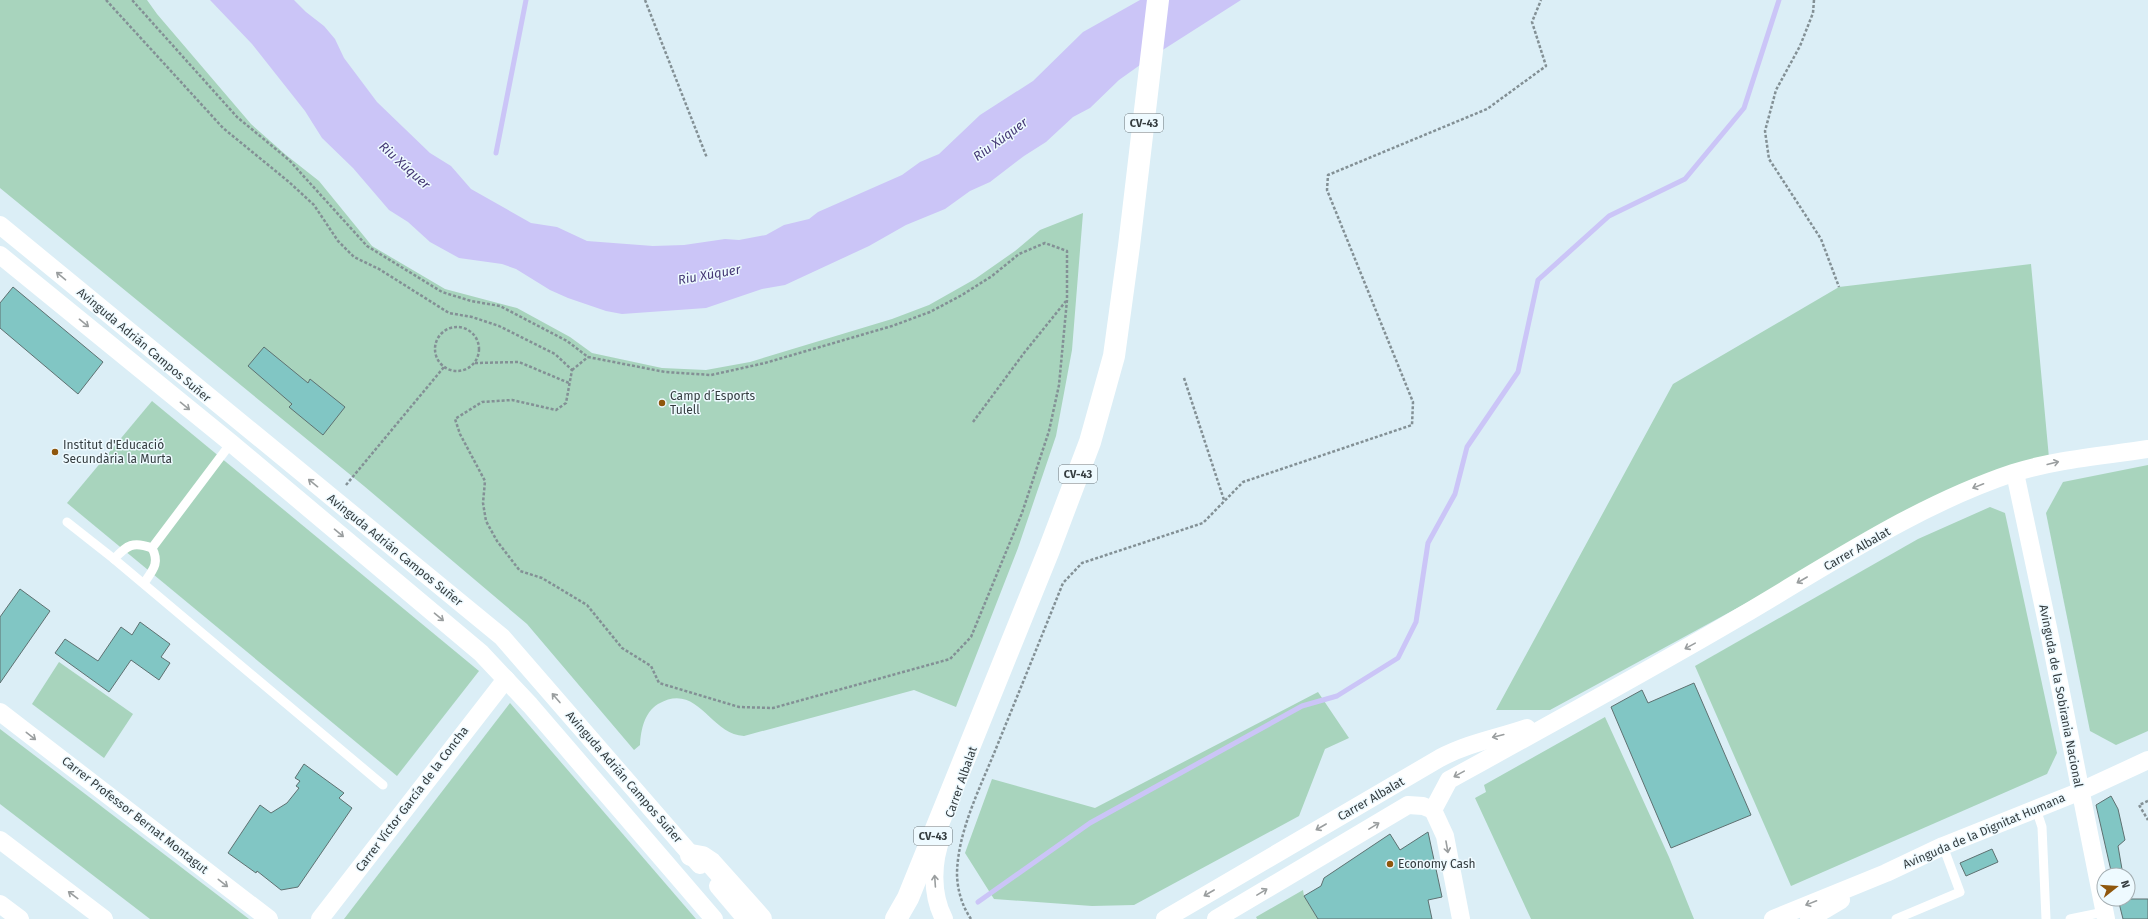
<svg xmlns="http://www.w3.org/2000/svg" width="2148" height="919" viewBox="0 0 2148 919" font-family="'Fira Sans',sans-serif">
  <rect width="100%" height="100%" fill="#dbeef6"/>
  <g fill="#a8d4bd">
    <path d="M 0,0 L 147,0 L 157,14 L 251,124 L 286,155 L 319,181 L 372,246 L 445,289 L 517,308 L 570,337 L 592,353 L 662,368 L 706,370 L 750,362 L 892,319 L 929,305 L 975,279 L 1015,251 L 1040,230 L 1083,213 L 1072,350 L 1056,436 L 1018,548 L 956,707 L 914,690 L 744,736 C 709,734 698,681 658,704 C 644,713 641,730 640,745 L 634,750 L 527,624 L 364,486 L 0,188 Z"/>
    <polygon points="2031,264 2049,458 1910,514 1550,710 1496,710 1673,384 1839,287"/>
    <polygon points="152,401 479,671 397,776 67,503"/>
    <polygon points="2148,465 2148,731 2116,745 2090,731 2046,513 2063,482"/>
    <polygon points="1990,507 2005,513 2057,753 2047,774 1791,886 1695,666 1918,539"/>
    <polygon points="59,662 133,714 104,758 32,704"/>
    <polygon points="1318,692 1349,738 1325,749 1299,816 1134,905 1092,906 994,899 965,853 992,779 1095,808"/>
    <polygon points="510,703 696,919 344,919"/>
    <polygon points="1605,717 1669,857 1694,919 1531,919 1475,798 1486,792 1484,785"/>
    <polygon points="0,729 249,919 150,919 0,804"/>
    <polygon points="1303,890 1304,896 1318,919 1257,919 1256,917"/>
  </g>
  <polygon fill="#cbc5f7" points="210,0 294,0 306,12 324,26 335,39 344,58 377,102 430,153 451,166 471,189 531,223 557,227 587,241 653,246 684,245 725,239 739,240 766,235 784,225 809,219 818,212 902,175 920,162 939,154 980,115 1033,81 1083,32 1140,0 1241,0 1147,60 1119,80 1090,108 1073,117 1046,142 1024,156 990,182 970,191 945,209 906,225 869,246 785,285 762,289 706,308 622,314 606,311 568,298 550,290 516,269 502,264 459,258 430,242 408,222 389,210 353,168 322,138 305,111 252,44"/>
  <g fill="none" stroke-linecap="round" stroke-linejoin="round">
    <g stroke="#cbc5f7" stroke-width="5">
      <polyline points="496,153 526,0"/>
      <polyline points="978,902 1090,823 1302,706 1337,696 1398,658 1416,622 1428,543 1455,494 1467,447 1518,372 1538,280 1609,216 1685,179 1744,108 1779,0"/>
    </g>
  </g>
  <g fill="#81c6c4" stroke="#5e7171">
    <polygon points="13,287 103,362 78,394 0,328 0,303"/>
    <polygon points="264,347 308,383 310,379 345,407 323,435 289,407 292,404 248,366"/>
    <polygon points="20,589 50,611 0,683 0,617"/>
    <polygon points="140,622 170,644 161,657 170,663 159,680 131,660 109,692 55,653 65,639 98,661 121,627 132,635"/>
    <polygon points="1694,683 1751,815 1671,848 1611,707 1642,690 1648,703"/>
    <polygon points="304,764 344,793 339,798 352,808 298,887 281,890 257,871 256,873 228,853 260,805 271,813 287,803 299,788 296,786 300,781 295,778"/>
    <polygon points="2111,796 2118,809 2125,840 2118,846 2123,875 2112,875 2096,805"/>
    <polygon points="1428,832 1442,897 1428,900 1432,919 1318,919 1304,896 1321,886 1324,878 1390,834 1400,850"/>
    <polygon points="1992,849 1998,862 1966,876 1960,863"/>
    <polygon points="2118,899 2148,899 2148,919 2123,919"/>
  </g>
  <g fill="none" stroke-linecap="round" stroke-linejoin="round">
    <g stroke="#839095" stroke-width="2.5" stroke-dasharray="3 2" stroke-linecap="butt">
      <polyline points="106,0 223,128 289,182 314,205 338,241 354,257 379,269 449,313 472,317 499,326 555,354 572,370 566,403 556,410 512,400 482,402 455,419 460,434 485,481 483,503 486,521 497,541 520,571 542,578 587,605 622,648 651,666 659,683 739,707 773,708 950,659 971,637 1022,513 1049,431 1059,385 1067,300 1067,251 1045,243 1019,254 992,276 962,295 930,312 892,326 765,363 711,375 665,372 588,357 567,341 500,306 471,301 442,292 367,246 289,160 237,117 132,0"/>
      <polyline points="645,0 707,158"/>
      <polyline points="1814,0 1813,13 1800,46 1776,90 1765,131 1769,159 1821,239 1839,287"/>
      <circle cx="457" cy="349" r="22"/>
      <polyline points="475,363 519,362 569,383"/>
      <polyline points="572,370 588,357"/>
      <polyline points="1184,378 1224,500"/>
      <polyline points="973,422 1024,353 1066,301"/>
      <polyline points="346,485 444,367"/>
      <polyline points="2148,801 2139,805 2148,820"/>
      <path d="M 971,919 C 962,906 957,889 957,873 C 958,830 981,786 997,746 C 1019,692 1041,638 1063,583 L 1082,563 L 1203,523 L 1243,482 L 1412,425 L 1413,402 L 1327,190 L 1328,175 L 1487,109 L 1546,66 L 1532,22 L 1541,0"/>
    </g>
    <g stroke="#fff" stroke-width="9">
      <path d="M 67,522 L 114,559 C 127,545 133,541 152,548 L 231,443"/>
      <polyline points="114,559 383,785"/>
      <path d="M 144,583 C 153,570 160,563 152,548"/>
      <polyline points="2036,809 2042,827 2046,919"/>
      <polyline points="1896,919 1960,892 1943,846"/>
      <polyline points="2070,919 2104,912"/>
    </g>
    <g stroke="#fff" stroke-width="18">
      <polyline points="0,225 502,637 700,865"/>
      <polyline points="0,255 231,443 481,653 530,705 714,919"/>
      <polyline points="2015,473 2050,637 2106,919"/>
      <polyline points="0,712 269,919"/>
      <path d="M 1433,810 L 1449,780 C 1547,726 1646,672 1743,615 C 1830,564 1917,505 2013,473 C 2057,459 2103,456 2148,449"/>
      <polyline points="1433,810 1445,836 1461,919"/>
      <path d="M 942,836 C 932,862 931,894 944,919"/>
      <polyline points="0,840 104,919"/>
      <polyline points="718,886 746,919"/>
      <polyline points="0,904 20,919"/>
      <polyline points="320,919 506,679"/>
      <path d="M 1165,919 L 1440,758 C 1468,743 1498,738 1527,728"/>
      <polyline points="1216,919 1408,805 1423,806 1433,810"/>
      <polyline points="1773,919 1886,873 1943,846 2081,791 2148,760"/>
      <polyline points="1809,919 1841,900"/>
    </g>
    <g stroke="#fff" stroke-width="22">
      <polyline points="691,855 702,857 711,863 761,919"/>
      <polyline points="896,919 908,898 1049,550 1090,442 1114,356 1129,246 1158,0"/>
    </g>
  </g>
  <defs><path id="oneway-shaft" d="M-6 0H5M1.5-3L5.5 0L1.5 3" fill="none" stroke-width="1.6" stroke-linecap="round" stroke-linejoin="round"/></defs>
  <g stroke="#9a9e9f">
    <use href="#oneway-shaft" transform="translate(61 276) rotate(-140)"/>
    <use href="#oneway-shaft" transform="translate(84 323) rotate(39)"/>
    <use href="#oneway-shaft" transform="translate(185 406) rotate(39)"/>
    <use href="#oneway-shaft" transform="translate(2053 463) rotate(-14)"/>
    <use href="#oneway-shaft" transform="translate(313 483) rotate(-141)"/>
    <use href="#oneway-shaft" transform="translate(1978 486) rotate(158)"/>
    <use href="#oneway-shaft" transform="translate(339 533) rotate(40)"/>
    <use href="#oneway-shaft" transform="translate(1802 580) rotate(150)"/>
    <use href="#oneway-shaft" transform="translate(439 617) rotate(40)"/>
    <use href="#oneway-shaft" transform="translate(1690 646) rotate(151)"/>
    <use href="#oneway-shaft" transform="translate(556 698) rotate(-131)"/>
    <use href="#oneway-shaft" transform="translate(31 736) rotate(38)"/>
    <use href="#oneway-shaft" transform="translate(1498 736) rotate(166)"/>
    <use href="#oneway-shaft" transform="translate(1459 774) rotate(151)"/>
    <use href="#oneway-shaft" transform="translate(1374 826) rotate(-31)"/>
    <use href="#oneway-shaft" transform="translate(1321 827) rotate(150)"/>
    <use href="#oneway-shaft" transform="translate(1447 847) rotate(80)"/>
    <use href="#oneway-shaft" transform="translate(935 881) rotate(-94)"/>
    <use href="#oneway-shaft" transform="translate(223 883) rotate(38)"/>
    <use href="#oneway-shaft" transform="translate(1262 892) rotate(-31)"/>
    <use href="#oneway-shaft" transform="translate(1209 893) rotate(150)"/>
    <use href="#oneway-shaft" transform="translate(73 895) rotate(-143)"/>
    <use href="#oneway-shaft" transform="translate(1811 903) rotate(158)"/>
  </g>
  <g fill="#8f570d" stroke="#eefaff" stroke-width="1.5">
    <circle cx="662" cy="403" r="4"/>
    <circle cx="55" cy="452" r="4"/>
    <circle cx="1390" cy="864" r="4"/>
  </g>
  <g text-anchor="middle" stroke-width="3" stroke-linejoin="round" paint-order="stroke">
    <g fill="#eefaff" stroke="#6c7579" stroke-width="1">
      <rect x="1125" y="114" width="38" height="18" rx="3"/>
      <rect x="1059" y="465" width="38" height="18" rx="3"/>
      <rect x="914" y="827" width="38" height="18" rx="3"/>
    </g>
    <g font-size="11" font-weight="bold" fill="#343c3f">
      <text x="1144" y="127">CV-43</text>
      <text x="1078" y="478">CV-43</text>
      <text x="933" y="840">CV-43</text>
    </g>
    <g font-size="12" fill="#343c3f" stroke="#eefaff">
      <text transform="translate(144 345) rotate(40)" y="4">Avinguda Adrián Campos Suñer</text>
      <text transform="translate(1857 549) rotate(-30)" y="4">Carrer Albalat</text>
      <text transform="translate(395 550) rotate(39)" y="4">Avinguda Adrián Campos Suñer</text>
      <text transform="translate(2061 696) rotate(79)" y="4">Avinguda de la Sobirania Nacional</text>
      <text transform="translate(624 777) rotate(49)" y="4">Avinguda Adrián Campos Suñer</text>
      <text transform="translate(961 782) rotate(-71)" y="4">Carrer Albalat</text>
      <text transform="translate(412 799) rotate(-53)" y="4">Carrer Víctor García de la Concha</text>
      <text transform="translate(1371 799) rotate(-30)" y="4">Carrer Albalat</text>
      <text transform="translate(135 815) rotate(38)" y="4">Carrer Professor Bernat Montagut</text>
      <text transform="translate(1984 831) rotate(-23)" y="4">Avinguda de la Dignitat Humana</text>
    </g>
    <g font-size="12" fill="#343c3f" stroke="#eefaff" text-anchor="start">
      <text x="670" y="400">Camp d´Esports<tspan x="670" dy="14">Tulell</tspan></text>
      <text x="63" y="449">Institut d'Educació<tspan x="63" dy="14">Secundària la Murta</tspan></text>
      <text x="1398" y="868">Economy Cash</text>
    </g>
    <g font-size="13" font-style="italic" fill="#453975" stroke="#eefaff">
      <text transform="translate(1000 139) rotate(-36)" y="5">Riu Xúquer</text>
      <text transform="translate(405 165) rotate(42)" y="5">Riu Xúquer</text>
      <text transform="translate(709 274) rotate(-10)" y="5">Riu Xúquer</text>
    </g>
  </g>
  <g transform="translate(2116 887) rotate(73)"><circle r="19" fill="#eefaff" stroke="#a4aeb2"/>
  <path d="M0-3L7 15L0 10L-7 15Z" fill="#8f570d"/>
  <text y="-6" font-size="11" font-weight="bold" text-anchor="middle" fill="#343c3f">N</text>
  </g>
</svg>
